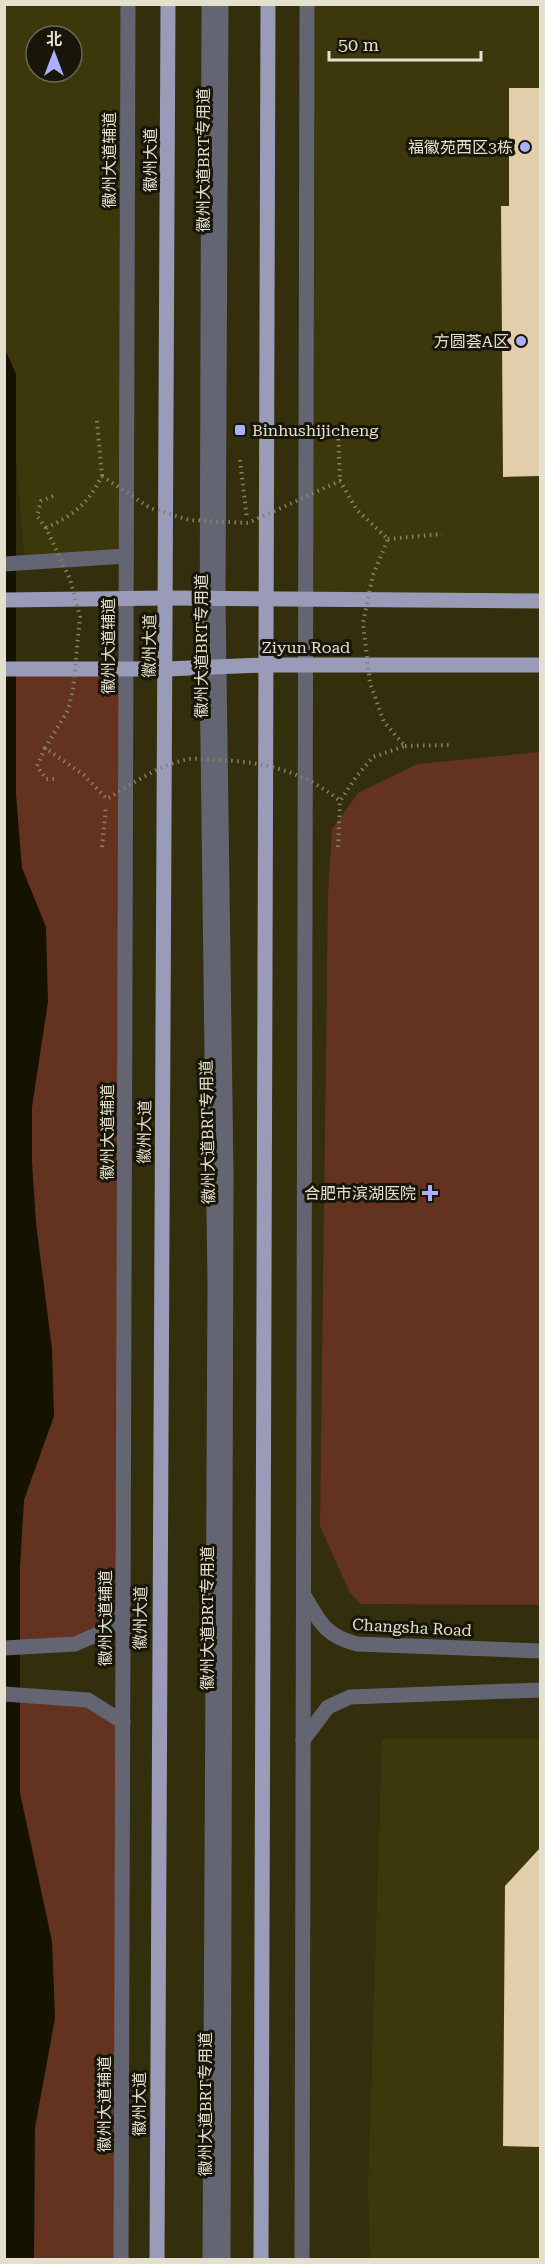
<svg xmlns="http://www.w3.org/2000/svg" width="545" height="2264" viewBox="0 0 545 2264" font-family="'Roboto Serif','Noto Sans SC',serif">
  <rect width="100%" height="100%" fill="#332e0c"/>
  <g fill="#3d380b" fill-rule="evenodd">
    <path d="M 4,5 L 128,5 L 126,556 L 25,564 L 16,458 L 16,374 L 4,347 ZM 36,36 L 72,36 L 72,72 L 36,72 Z"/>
    <polygon points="307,5 540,5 540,601 306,600"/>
    <polygon points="382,1739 540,1739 540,2259 370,2260 368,2187"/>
  </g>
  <g fill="#64331f">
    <polygon points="126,668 123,1607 107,1630 75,1644 4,1648 4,669"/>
    <polygon points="540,752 540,1605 360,1604 349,1591 320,1526 328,895 332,829 358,793 417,764"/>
    <polygon points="4,1694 88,1700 123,1722 121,2259 5,2259"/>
  </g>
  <polygon fill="#161200" points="4,347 16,374 16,794 22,868 46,927 48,1002 32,1107 32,1162 36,1223 52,1349 54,1416 24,1500 20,1568 20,1793 52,1941 55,2018 35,2128 34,2260 4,2259"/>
  <g fill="#e2ceab">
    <polygon points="509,88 540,88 540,476 503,477 501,206 509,206"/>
    <polygon points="540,1848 540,2147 503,2146 505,1886"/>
  </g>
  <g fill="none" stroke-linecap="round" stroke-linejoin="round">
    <g stroke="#858166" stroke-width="4" stroke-dasharray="1.5 4.5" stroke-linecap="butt">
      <polyline points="97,421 102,476"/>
      <polyline points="338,427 340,481"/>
      <polyline points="240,460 247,519"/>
      <polyline points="46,528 37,516 41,501 56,495"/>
      <polyline points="388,539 442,534"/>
      <polyline points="405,746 452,745"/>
      <polyline points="45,748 37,766 46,779 58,779"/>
      <polyline points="102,847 106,806"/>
      <polyline points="338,847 340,801"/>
    </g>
    <g stroke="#646573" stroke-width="15">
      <polyline points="209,4 207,667 215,1285 210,2260"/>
      <polyline points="221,4 218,599 226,1175 223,2260"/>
      <polyline points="4,564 126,556"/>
      <path d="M 305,1597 C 320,1623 326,1636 357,1644 L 540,1651"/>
      <polyline points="4,1648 75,1644 107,1630 123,1607"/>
      <polyline points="4,1694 88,1700 123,1722"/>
      <polyline points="303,1740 328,1707 350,1697 540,1690"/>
      <polyline points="121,2260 128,4"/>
      <polyline points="302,2260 307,4"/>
    </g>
    <g stroke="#999bb9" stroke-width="15">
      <polyline points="4,600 167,598 540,601"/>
      <polyline points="4,669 167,669 265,665 540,665"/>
      <path d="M 157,2260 C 158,1508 167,756 168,4"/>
      <polyline points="261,2260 268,4"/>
    </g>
    <path stroke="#858166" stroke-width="4" stroke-dasharray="1.5 4.5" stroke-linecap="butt" d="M 102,476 L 150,508 L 189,520 L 248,523 L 340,481 L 357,510 L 388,539 L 373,575 L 363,623 L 370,683 L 384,722 L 405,746 L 373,757 L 356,777 L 340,801 C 305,772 263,761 217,760 C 208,760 198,758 189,759 C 160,764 132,784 107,799 L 84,775 L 45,748 L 68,710 L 73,690 L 80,617 L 70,579 L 46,528 C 75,514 87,505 102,476 Z"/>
  </g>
  <g fill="#acaffb" stroke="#181608" stroke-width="2">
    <circle cx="525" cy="147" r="6"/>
    <circle cx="521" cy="341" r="6"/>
    <rect x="234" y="424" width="12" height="12" rx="3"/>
    <path d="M427 1184h6v6h6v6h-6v6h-6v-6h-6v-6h6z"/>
  </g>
  <g text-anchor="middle" stroke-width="6" stroke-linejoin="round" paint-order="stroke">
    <g font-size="16" fill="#e3e1ce" stroke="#181608" text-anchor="end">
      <text x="513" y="153">福徽苑西区3栋</text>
      <text x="509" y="347">方圆荟A区</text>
      <text x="252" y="436" text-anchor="start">Binhushijicheng</text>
      <text x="416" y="1199">合肥市滨湖医院</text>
    </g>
    <g font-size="16" fill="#e3e1ce" stroke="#181608">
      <text transform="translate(109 160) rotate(-90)" y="6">徽州大道辅道</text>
      <text transform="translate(150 160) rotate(-90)" y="6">徽州大道</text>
      <text transform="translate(203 160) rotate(-90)" y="6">徽州大道BRT专用道</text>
      <text transform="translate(108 646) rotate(-90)" y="6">徽州大道辅道</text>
      <text transform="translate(149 646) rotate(-89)" y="6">徽州大道</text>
      <text transform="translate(201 646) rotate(-90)" y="6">徽州大道BRT专用道</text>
      <text x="306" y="653">Ziyun Road</text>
      <text transform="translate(107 1132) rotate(-90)" y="6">徽州大道辅道</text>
      <text transform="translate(144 1132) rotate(-89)" y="6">徽州大道</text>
      <text transform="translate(207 1132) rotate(-91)" y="6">徽州大道BRT专用道</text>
      <text transform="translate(105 1618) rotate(-90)" y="6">徽州大道辅道</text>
      <text transform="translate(140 1618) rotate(-89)" y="6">徽州大道</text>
      <text transform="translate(207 1618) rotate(-90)" y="6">徽州大道BRT专用道</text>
      <text transform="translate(412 1627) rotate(3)" y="6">Changsha Road</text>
      <text transform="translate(104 2104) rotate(-90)" y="6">徽州大道辅道</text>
      <text transform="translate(139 2104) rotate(-90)" y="6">徽州大道</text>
      <text transform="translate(205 2104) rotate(-90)" y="6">徽州大道BRT专用道</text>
    </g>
  </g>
  <rect width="545" height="2264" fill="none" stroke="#e3e1ce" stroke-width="12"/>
  <g transform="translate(54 54)"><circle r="28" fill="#181608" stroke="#696757" stroke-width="1.5"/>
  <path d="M0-4.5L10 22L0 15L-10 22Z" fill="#acaffb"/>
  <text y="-9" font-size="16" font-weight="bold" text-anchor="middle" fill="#e3e1ce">北</text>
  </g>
  <path d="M329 51v9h152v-9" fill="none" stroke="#e3e1ce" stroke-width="3"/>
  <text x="338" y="51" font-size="18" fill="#e3e1ce" stroke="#181608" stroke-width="4.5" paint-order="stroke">50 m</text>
</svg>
